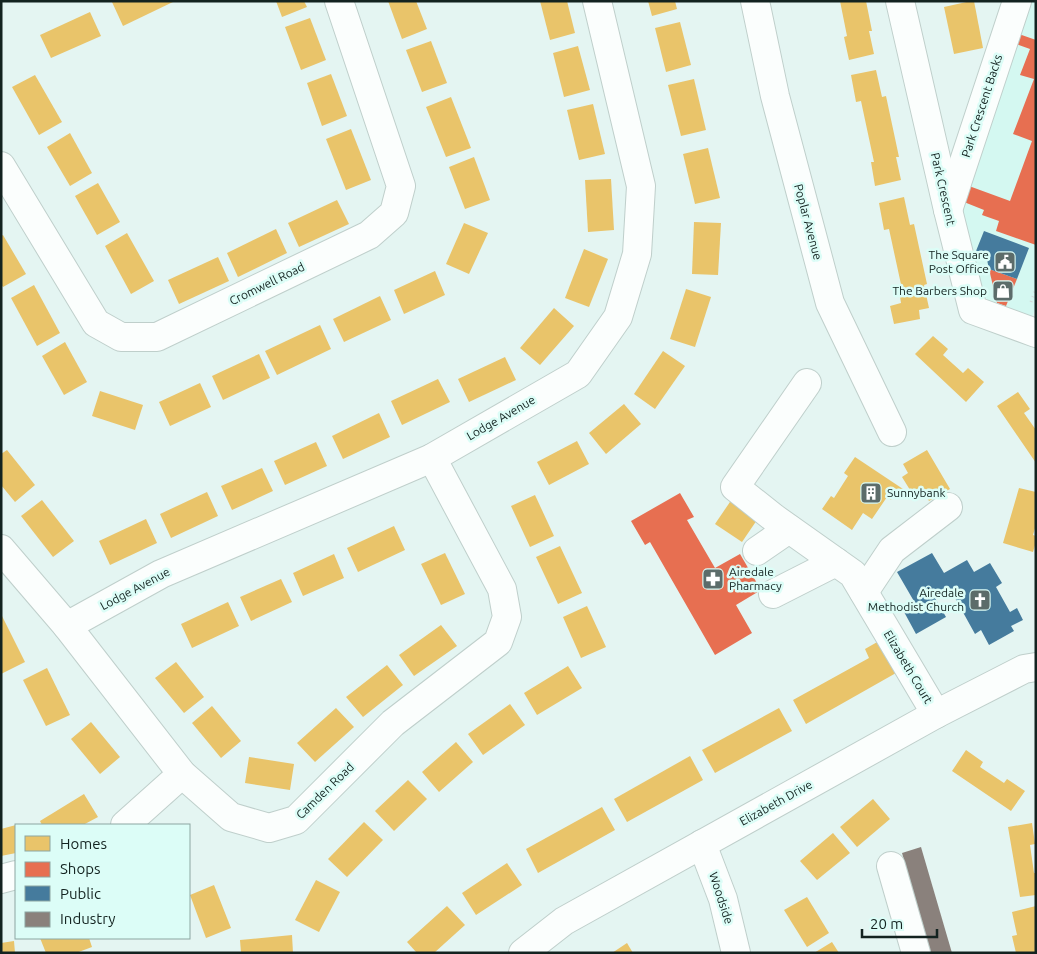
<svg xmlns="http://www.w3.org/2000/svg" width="1037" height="954" viewBox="0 0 1037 954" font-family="Ubuntu,sans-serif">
  <rect width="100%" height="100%" fill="#e4f5f2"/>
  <polygon fill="#d4f8f1" points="1017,1 1036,1 1036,307 1027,330 973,310 948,210"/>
  <g fill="#e9c46a">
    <polygon points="114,1 175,1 123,26 112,2"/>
    <polygon points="276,1 304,1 307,7 282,17"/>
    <polygon points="388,1 416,1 427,29 402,39"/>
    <polygon points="540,1 567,1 575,33 550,40"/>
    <polygon points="648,1 675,1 677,9 652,16"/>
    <polygon points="840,1 866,1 872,31 869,31 874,54 849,60 844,37 847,36"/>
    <polygon points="971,1 974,1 983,48 954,54 944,7"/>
    <polygon points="90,12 101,36 51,58 40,35"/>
    <polygon points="310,18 326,60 301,70 285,27"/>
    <polygon points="680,22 691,65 666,72 655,28"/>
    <polygon points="431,41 447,83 422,92 406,50"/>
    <polygon points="578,46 590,90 564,97 553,53"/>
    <polygon points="876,70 882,97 886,96 899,157 896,157 901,180 875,186 871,162 874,162 861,101 856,102 851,75"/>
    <polygon points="331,74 347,116 322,126 307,83"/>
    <polygon points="35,75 62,122 39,135 12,87"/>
    <polygon points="694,79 706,130 681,136 668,85"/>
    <polygon points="451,97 471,148 446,157 426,107"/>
    <polygon points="593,104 605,154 579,160 567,110"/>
    <polygon points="351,129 371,180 346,190 326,139"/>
    <polygon points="70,133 92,173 70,186 47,147"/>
    <polygon points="708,148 720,198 695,204 683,154"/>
    <polygon points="474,157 490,200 465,209 449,167"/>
    <polygon points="611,179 614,230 588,232 585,180"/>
    <polygon points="98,183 120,222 97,235 75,196"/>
    <polygon points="904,197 910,225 914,224 927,284 924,285 929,308 919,310 920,319 894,324 890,306 901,303 899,290 902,289 889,229 884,230 879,203"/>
    <polygon points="337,200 349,224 299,247 288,223"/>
    <polygon points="694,222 721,223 718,275 692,274"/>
    <polygon points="464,223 488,233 469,274 446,264"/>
    <polygon points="276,229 287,253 238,277 227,253"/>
    <polygon points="127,233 154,281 131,294 105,246"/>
    <polygon points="3,235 26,274 3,287 1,284 1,236"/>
    <polygon points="584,249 608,259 589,307 565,298"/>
    <polygon points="218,257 229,281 179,304 168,280"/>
    <polygon points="435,271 445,295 404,314 394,290"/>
    <polygon points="34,285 60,333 37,346 11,298"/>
    <polygon points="686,289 711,297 695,347 670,339"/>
    <polygon points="380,296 391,320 344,342 333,319"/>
    <polygon points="554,308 574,326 540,365 520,348"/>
    <polygon points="320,325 331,349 277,375 265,351"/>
    <polygon points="933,336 948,349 943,355 963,373 968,368 984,382 966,402 915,354"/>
    <polygon points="65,342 87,382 64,395 42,356"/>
    <polygon points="663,351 685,366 655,409 634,394"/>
    <polygon points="259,354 270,378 223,400 212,376"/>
    <polygon points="505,357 516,380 469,402 458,379"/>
    <polygon points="438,379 450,402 402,425 391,401"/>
    <polygon points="200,383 211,407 170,426 159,402"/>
    <polygon points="100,391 143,405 135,430 92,416"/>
    <polygon points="1018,392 1030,409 1024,413 1036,430 1036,463 997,406"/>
    <polygon points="624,404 641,424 606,454 589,433"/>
    <polygon points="379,413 390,437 343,459 332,436"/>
    <polygon points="577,441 589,464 549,485 537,462"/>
    <polygon points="316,442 327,466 285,485 274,461"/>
    <polygon points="7,450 35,485 15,502 1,485 1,454"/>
    <polygon points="927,450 950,489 929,501 924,493 915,498 902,477 908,473 903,464"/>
    <polygon points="855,457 906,491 901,499 894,495 891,500 887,497 872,519 863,513 852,530 822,509 831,496 834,498 848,476 844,473"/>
    <polygon points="262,468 273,491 232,510 221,486"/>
    <polygon points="1019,488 1036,492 1036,525 1033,535 1036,536 1036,542 1033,552 1003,543"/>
    <polygon points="207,492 218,516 171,538 160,514"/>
    <polygon points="535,495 554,536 530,547 511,506"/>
    <polygon points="732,499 759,517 742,542 715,524"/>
    <polygon points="42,500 74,541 53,557 21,516"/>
    <polygon points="146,519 157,543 110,565 99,541"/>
    <polygon points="394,526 405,550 358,572 347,548"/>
    <polygon points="560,546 582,593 558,604 536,557"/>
    <polygon points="445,553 465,594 441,605 421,564"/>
    <polygon points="334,554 344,578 303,596 293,573"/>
    <polygon points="281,579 292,602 251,621 240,597"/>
    <polygon points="228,602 239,626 192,648 181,624"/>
    <polygon points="587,606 606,647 581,658 563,617"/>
    <polygon points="1,614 25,662 1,674"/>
    <polygon points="441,625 457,646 414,676 399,655"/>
    <polygon points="879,641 896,673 806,724 793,700 869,658 865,649"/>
    <polygon points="176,662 204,697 184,713 155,678"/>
    <polygon points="387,665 403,685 363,717 346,697"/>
    <polygon points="568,666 582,688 537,715 524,693"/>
    <polygon points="47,668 70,715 46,726 23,680"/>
    <polygon points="510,704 525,725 483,755 468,734"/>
    <polygon points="212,706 241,741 221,758 192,723"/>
    <polygon points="336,708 354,727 315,762 297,743"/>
    <polygon points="779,708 792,731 715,773 702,750"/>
    <polygon points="91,722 120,757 100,774 71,739"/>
    <polygon points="456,742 473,762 439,792 422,772"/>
    <polygon points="966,750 983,762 980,767 1004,783 1007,779 1025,791 1011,811 952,771"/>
    <polygon points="690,756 703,780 627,822 614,799"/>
    <polygon points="249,757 294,764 290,790 245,783"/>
    <polygon points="408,780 427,799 394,831 375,811"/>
    <polygon points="84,794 98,817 83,825 42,825 40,821"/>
    <polygon points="873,799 890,819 857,847 840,827"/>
    <polygon points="602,807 615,830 538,873 526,849"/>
    <polygon points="364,822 383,840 347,877 328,859"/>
    <polygon points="1032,823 1035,844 1030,845 1034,873 1036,873 1036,895 1020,897 1008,827"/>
    <polygon points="16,825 16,853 1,856 1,829"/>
    <polygon points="833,833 850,853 817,880 800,861"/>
    <polygon points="507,863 522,885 476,915 462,893"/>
    <polygon points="316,880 340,892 319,932 295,920"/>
    <polygon points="214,885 231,928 206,938 190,895"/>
    <polygon points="807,897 829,933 807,947 784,910"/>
    <polygon points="447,906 465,925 434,953 417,953 407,942"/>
    <polygon points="1036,906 1036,953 1016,953 1012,936 1017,935 1012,912"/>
    <polygon points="292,935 293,953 241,953 240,940"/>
    <polygon points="40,938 89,938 92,947 76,953 46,953"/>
    <polygon points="14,941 15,953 1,953 1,943"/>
    <polygon points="832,942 839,953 814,953"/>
    <polygon points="627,943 633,953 612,953"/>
  </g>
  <g fill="#e76f51">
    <polygon points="1016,33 1036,40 1036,245 996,231 999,221 982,215 984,210 964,202 969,186 1010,201 1032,141 1013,134 1034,79 1020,75 1030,49 1013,43"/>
    <polygon points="989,269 1017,279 1006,306 997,303"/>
    <polygon points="680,493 694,517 687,520 715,568 740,554 761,590 736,605 752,633 715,655 650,542 645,545 631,521"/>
  </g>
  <g fill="#457b9d">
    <polygon points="984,231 1029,248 1017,279 989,269 986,255 976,251"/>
    <polygon points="932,553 944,573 967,560 974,572 990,563 1002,583 996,587 1010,612 1017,608 1023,620 1011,626 1014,631 989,645 981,630 975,634 949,587 934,596 946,617 916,634 903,610 915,603 897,572"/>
  </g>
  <polygon fill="#8a817c" points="921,847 952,953 931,953 902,853"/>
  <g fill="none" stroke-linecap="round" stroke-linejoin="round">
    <g stroke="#bfcfcb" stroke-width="30">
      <g id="minor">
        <polyline points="755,1 775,96 830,303 892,432"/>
        <polyline points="900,1 948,210 973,310 1036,333"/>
        <polyline points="1,166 96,323 121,337 157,337 369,235 394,213 401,186 339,1"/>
        <polyline points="948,210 1017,1"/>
        <polyline points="807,383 735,487 774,518 853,574 936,714"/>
        <polyline points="1,549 67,626 182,774 231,817 269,828 296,820 393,723 498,642 507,617 502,589 432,458"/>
        <polyline points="757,551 789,529"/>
        <polyline points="864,592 892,550 948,507"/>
        <polyline points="773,594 836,562"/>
        <polyline points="67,626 161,574 432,458 578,374 618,317 637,254 641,186 597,1"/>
        <polyline points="125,825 182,774"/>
        <polyline points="702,844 723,899 736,953"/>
        <polyline points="891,866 916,953"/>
        <polyline points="1,879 16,875"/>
        <polyline points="523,953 564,921 936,714 1024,669 1036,667"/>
      </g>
    </g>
    <polyline stroke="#d2d8d7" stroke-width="3" stroke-dasharray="1 4" stroke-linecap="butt" points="1031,302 1036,289"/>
    <use href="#minor" stroke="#fbfefd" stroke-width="28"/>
  </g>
  <defs>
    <g id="civic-square" transform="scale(1.125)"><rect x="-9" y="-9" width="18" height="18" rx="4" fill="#5c6c6a" stroke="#dcfdf7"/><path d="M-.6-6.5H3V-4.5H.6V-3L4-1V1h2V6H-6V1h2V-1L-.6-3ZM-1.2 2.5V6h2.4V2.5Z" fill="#fff"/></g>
    <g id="shop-square" transform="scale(1.125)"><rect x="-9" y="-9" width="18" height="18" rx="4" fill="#5c6c6a" stroke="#dcfdf7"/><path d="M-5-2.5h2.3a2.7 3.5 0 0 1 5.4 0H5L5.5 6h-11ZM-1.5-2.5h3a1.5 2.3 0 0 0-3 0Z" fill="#fff"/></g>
    <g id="building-square" transform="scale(1.125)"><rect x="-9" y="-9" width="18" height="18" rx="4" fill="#5c6c6a" stroke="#dcfdf7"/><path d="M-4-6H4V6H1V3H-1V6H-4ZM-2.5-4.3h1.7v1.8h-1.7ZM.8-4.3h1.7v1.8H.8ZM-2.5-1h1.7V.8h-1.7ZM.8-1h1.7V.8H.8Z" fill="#fff"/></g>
    <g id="pharmacy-square" transform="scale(1.125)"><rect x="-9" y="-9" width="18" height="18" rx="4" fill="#5c6c6a" stroke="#dcfdf7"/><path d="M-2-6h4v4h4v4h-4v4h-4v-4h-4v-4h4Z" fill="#fff"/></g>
    <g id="church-square" transform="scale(1.125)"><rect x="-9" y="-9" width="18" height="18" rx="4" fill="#5c6c6a" stroke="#dcfdf7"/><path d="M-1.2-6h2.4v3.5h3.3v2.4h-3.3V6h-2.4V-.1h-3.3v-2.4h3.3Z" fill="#fff"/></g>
  </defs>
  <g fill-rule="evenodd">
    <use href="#civic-square" x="1005" y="262"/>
    <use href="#shop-square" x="1003" y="291"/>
    <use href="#building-square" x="871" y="493"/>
    <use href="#pharmacy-square" x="713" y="579"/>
    <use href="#church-square" x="980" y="600"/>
  </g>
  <g text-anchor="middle" stroke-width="5" stroke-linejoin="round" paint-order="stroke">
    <g font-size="12" fill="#132320" stroke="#dcfdf7">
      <text transform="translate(982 106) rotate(-72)" y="4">Park Crescent Backs</text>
      <text transform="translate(943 189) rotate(77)" y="4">Park Crescent</text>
      <text transform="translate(808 222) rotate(75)" y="4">Poplar Avenue</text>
      <text transform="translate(267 284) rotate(-26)" y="4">Cromwell Road</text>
      <text transform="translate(501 418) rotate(-30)" y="4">Lodge Avenue</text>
      <text transform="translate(135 589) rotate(-28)" y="4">Lodge Avenue</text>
      <text transform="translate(908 667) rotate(59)" y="4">Elizabeth Court</text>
      <text transform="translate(325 791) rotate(-44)" y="4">Camden Road</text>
      <text transform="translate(776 803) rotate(-29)" y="4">Elizabeth Drive</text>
      <text transform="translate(721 898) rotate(72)" y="4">Woodside</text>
    </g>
    <g font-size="12" fill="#132320" stroke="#dcfdf7" text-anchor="end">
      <text x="989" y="259">The Square<tspan x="989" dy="14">Post Office</tspan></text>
      <text x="987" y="295">The Barbers Shop</text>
      <text x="887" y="497" text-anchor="start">Sunnybank</text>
      <text x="729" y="576" text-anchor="start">Airedale<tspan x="729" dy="14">Pharmacy</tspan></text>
      <text x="964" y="597">Airedale<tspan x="964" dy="14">Methodist Church</tspan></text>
    </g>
  </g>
  <rect width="1037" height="954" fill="none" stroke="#132320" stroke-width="5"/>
  <rect x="15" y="824" width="175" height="115" fill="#dcfdf7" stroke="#8ca6a1"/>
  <rect x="25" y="836" width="25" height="15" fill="#e9c46a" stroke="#8ca6a1"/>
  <text x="60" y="849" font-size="15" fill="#132320">Homes</text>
  <rect x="25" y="862" width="25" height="15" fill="#e76f51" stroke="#8ca6a1"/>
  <text x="60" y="874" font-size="15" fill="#132320">Shops</text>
  <rect x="25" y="886" width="25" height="15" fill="#457b9d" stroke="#8ca6a1"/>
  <text x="60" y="899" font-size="15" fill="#132320">Public</text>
  <rect x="25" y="912" width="25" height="15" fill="#8a817c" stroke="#8ca6a1"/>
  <text x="60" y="924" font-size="15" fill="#132320">Industry</text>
  <path d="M862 929v8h75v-8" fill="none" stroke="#132320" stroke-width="2.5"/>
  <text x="870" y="929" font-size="15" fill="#132320" stroke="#dcfdf7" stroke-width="4" paint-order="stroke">20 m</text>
</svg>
